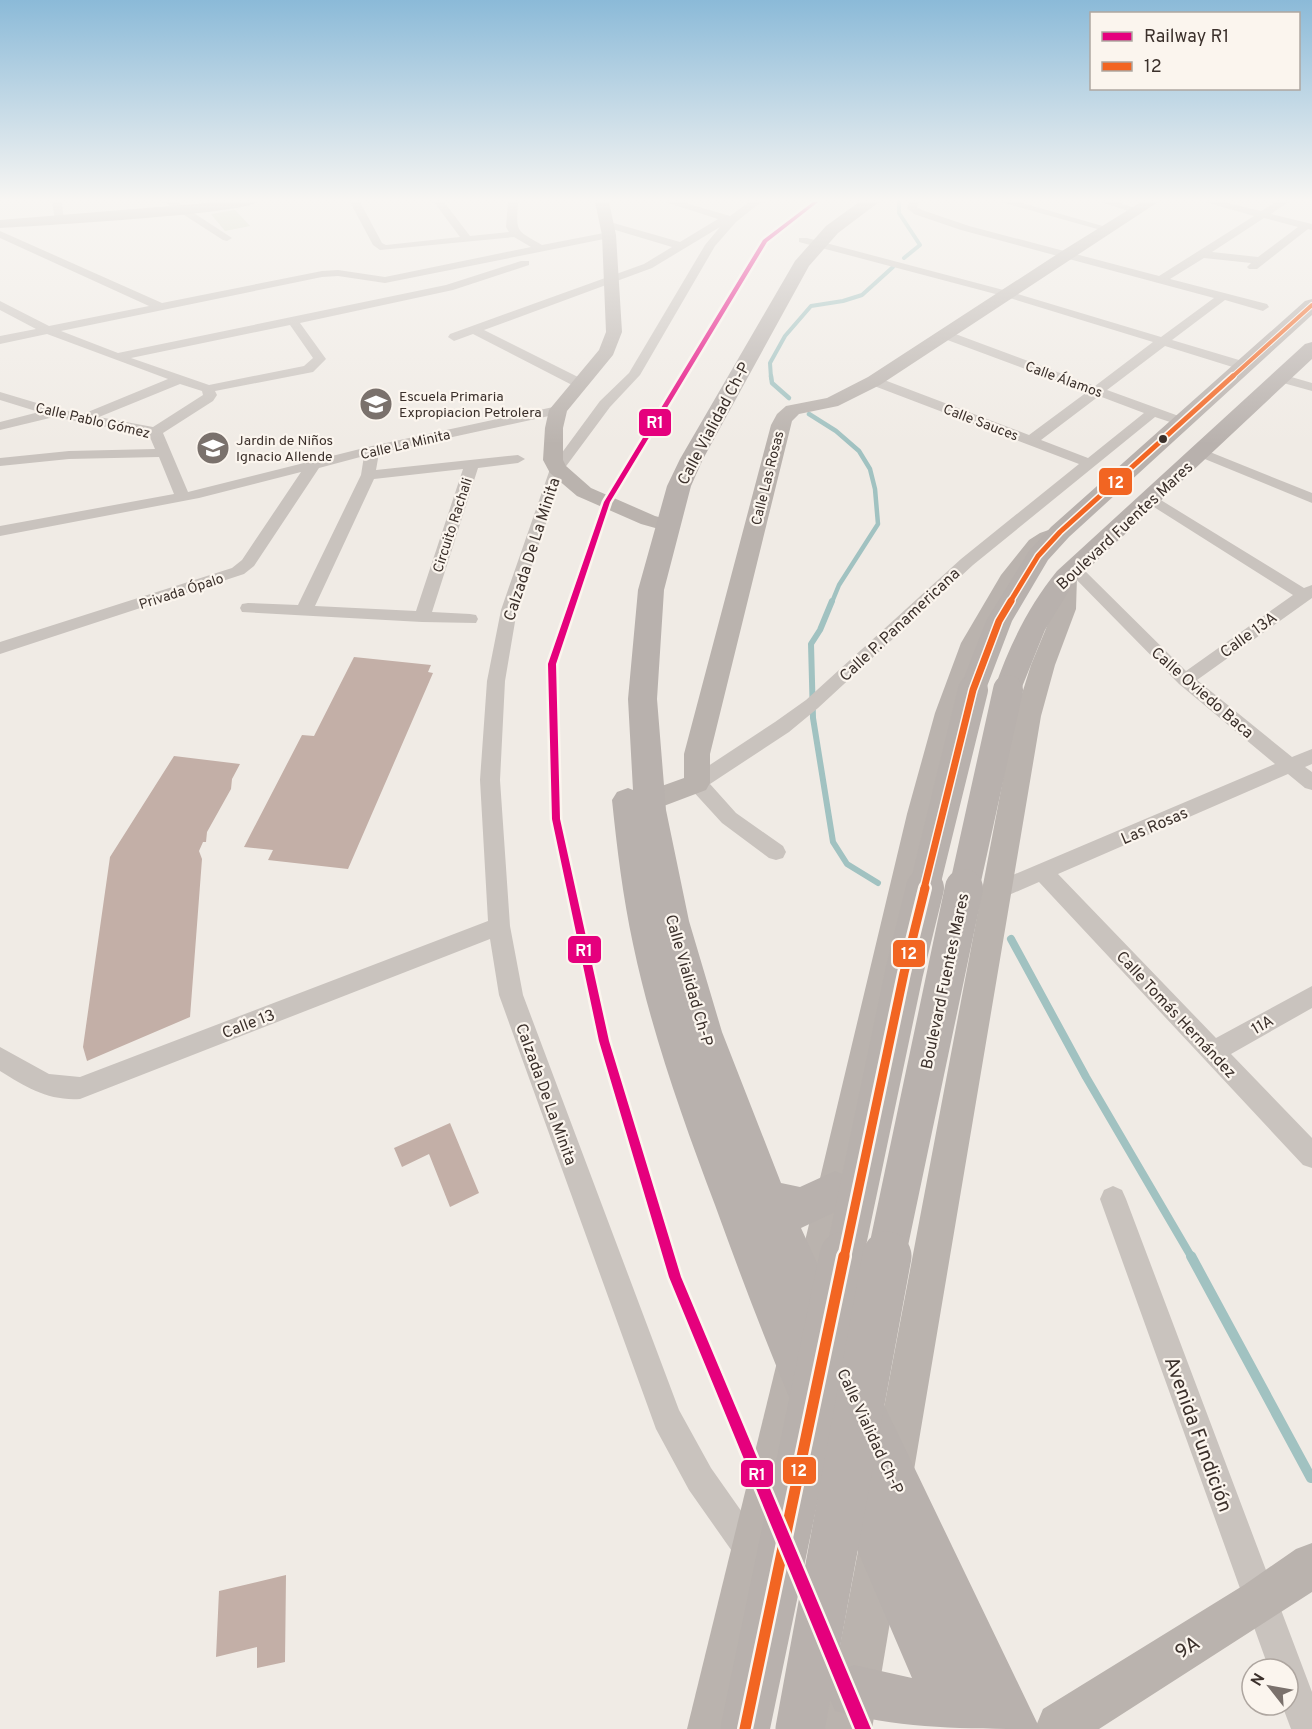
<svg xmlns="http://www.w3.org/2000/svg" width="1312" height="1729" viewBox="0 0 1312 1729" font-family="Overpass,sans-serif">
  <rect width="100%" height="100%" fill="#f0ebe5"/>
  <polygon fill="#d1d6bf" points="235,210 250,226 225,231 211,214"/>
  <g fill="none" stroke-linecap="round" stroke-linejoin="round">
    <g stroke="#a1c2c1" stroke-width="4">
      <polyline points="899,202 899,213 920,245 904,258"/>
      <polyline points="771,378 770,363 785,336 811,306 843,301 862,295 893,267"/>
    </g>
    <g stroke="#a1c2c1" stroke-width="4.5">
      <polyline points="771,376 772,383 789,398"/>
      <polyline points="809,414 836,431 859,451 870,469 875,489 878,524 839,585 832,602"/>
    </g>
    <polyline stroke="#a1c2c1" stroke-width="6" points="832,601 820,630 811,644 813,718 833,842 847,864 878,883"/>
    <polyline stroke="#a1c2c1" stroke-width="8" points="1011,939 1086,1077 1192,1258"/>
    <polyline stroke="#a1c2c1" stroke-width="10" points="1191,1256 1311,1478"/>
  </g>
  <g fill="#c3afa7">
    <polygon points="354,657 431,665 428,672 433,673 348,869 268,860 273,850 244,847 302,735 314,736"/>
    <polygon points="174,756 240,764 232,779 231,789 207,832 206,842 203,842 199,851 202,859 190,1017 87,1061 83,1047 110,857"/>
    <polygon points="450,1123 479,1193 450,1207 429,1154 402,1167 394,1148"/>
    <polygon points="286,1575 285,1662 257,1668 257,1647 216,1657 219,1591"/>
  </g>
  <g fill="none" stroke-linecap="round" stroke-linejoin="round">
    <g fill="#c9c3be" fill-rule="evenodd">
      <polygon points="52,202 62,202 64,222 55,220"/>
      <polygon points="164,202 177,202 232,238 227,241 223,240"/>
      <path d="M 350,202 L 360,202 L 382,243 L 386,245 L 460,237 L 434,202 L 444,202 L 470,236 L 509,232 L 506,227 L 508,202 L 518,202 C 516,234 516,229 542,245 L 609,232 L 614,235 L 609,238 L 385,283 L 338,276 L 322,277 L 61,331 L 118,353 L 446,285 L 521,261 L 529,261 L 529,265 L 453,290 L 300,323 L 326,359 L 313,372 L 215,391 L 217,395 L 213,401 L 163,433 L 188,492 L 372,446 L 558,406 L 563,407 L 565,410 L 563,413 L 558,414 L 379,453 L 376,470 L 518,455 L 525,459 L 518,463 L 478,468 L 432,612 L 470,614 L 476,615 L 478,619 L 476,623 L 422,622 L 242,612 L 240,608 L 242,604 L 248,603 L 298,605 L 361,475 L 364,456 L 319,468 L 254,566 L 244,574 L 0,654 L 0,642 L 232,568 L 242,560 L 301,472 L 199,498 L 0,536 L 0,526 L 174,494 L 159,457 L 69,459 L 0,466 L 0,458 L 69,451 L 155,449 L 149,435 L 54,417 L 0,430 L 0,422 L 39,412 L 0,400 L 0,392 L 57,409 L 83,414 L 168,379 L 47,334 L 0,344 L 0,336 L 36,329 L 0,310 L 0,301 L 49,326 L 149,306 L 0,238 L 0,231 L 162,303 L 322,271 L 338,270 L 385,277 L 531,247 L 514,237 L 380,250 L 373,245 ZM 290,325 L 313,358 L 304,366 L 209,385 L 131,358 ZM 180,384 L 202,391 L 203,395 L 153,427 L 99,417 ZM 463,469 L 416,611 L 315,606 L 374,479 Z"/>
      <path d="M 665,202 L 682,202 L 730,216 L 749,202 L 761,202 L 736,222 L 715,246 L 640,375 L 610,407 L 564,469 L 517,610 L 505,681 L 500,780 L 510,926 L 523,995 L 679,1410 L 711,1468 L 763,1542 L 768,1553 L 763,1564 L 752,1569 L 741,1564 L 689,1490 L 656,1429 L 499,995 L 490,939 L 80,1099 C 48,1101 26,1087 0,1071 L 0,1047 L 49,1074 L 80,1077 L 488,921 L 480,780 L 487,681 L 501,610 L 550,469 L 600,401 L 629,373 L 705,245 L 720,227 L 652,268 L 484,330 L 584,380 L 586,383 L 584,386 L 574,386 L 473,334 L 454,341 L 448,337 L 450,334 L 644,264 L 672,247 L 602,226 L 602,222 L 610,222 L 680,242 L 718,219 Z"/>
      <path d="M 909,202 L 919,202 L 917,207 L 922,210 L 969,226 L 1159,276 L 1254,216 L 1205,202 L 1224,202 L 1261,211 L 1276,202 L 1288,202 L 1271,214 L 1312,224 L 1312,230 L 1308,229 L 1257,269 L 1249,269 L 1247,267 L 1251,263 L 1204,258 L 1170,279 L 1267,304 L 1269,307 L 1263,311 L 1225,300 L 1172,340 L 1249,363 L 1250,366 L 1249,369 L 1239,369 L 1165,346 L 1107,390 L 1187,419 L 1189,422 L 1182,426 L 1155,417 L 973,565 L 818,708 L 789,732 L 710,784 L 736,813 L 783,846 L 786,852 L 783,858 L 776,860 L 769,858 L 722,823 L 690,788 L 687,783 L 690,778 L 775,722 L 806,700 L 961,559 L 1079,464 L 869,384 L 867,381 L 869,378 L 879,378 L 1029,435 L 1087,392 L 942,338 L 940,335 L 942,332 L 950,332 L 1095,386 L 1153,342 L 1003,296 L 799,242 L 799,238 L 807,238 L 1011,292 L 1161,337 L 1214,298 L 961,230 L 914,214 L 907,208 ZM 1264,218 L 1298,227 L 1258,257 L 1212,252 ZM 1099,396 L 1144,413 L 1088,458 L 1041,440 Z"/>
      <polygon points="1001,202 1019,202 1113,229 1108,232"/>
      <polygon points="1101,202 1118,202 1142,211 1137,214"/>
      <polygon points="1281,374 1312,383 1312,391 1276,381 1274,378"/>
      <polygon points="1200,448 1312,493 1312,503 1195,455 1193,452 1195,449"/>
      <polygon points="1151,494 1304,588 1312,585 1312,598 1197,680 1292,757 1312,749 1312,764 1305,767 1312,772 1312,790 1305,788 1288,774 1058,874 1216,1038 1312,986 1312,1008 1231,1054 1312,1138 1312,1168 1303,1165 1039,882 995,901 987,898 984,892 987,886 1275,764 1179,684 1066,569 1068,566 1080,566 1186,671 1293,595 1146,502 1143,499"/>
      <polygon points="1113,1186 1122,1190 1126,1199 1312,1692 1312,1729 1291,1729 1282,1705 1288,1705 1288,1669 1269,1669 1100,1199 1104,1190"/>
    </g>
    <g fill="#bab3ae" fill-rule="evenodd">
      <path d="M 219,202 L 257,202 C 244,214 34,226 0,228 L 0,220 Z"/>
      <polygon points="595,202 609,202 616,235 622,332 613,355 567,411 563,428 563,460 566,466 591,488 655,516 673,521 676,525 673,529 666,531 641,524 577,496 550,473 543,460 545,428 549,410 599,350 606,332 602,235"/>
      <polygon points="1141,202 1158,202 880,385 838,406 799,414 792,421 710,754 710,783 706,790 640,815 630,818 620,815 616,808 620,801 684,778 684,754 771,425 777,414 786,406 827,398 868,377 1062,251"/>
      <polygon points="1060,526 1067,528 1071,532 1067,536 1044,549 1023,575 985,643 960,713 934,814 833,1283 827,1296 814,1302 801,1296 795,1283 907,814 935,713 961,643 1001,575 1029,540 1040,533"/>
      <polygon points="1066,569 1074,571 1077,576 1076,609 1055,665 1041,716 913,1476 907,1491 892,1497 877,1491 871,1476 1015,716 1031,665 1054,609 1055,576 1058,571"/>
      <polygon points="798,1338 812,1344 818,1358 735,1729 687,1729 778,1358 784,1344"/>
      <polygon points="880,1529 895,1536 902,1551 872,1729 824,1729 858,1551 865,1536"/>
      <polygon points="1312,1543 1312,1592 1099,1729 1037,1729 1036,1726 1043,1709 1244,1585 1296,1549"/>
    </g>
    <g fill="#b8b1ad" fill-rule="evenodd">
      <path d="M 859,202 L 879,202 L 838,233 L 809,266 L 703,459 L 691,486 L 664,590 L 657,699 L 666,810 L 689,921 L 722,1032 L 781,1183 L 800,1187 L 835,1171 L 850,1177 L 856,1191 L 850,1205 L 801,1228 L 852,1339 L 845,1355 L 829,1362 L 819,1357 L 838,1400 L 842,1388 L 859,1382 L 876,1388 L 1040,1729 C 972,1729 899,1729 835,1711 L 827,1692 L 835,1673 L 854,1665 L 912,1678 L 823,1470 L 830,1453 L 847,1446 L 855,1449 L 836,1406 L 832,1418 L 815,1424 L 798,1418 C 768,1348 741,1277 715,1205 C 683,1120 652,1034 633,944 C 623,897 617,849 612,800 L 617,792 L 628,788 L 633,790 L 628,699 L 638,590 L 667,486 L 680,459 L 795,261 L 826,226 Z"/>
      <polygon points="1312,299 1312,315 1069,537 1048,560 1012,621 983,697 973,700 963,697 959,690 986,621 1029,551 1051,527 1305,301"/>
      <path d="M 1312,342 L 1312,359 L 1075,581 L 1045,630 L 1018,697 L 1008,700 L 998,697 L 994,690 C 1009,646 1028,607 1057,571 L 1305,344 Z"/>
    </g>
    <g stroke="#b8b1ad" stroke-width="30">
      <polyline points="924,889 973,690"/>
      <polyline points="964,889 1008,690"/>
    </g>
    <g stroke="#b8b1ad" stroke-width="38">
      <polyline points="844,1258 904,973 925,888"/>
      <polyline points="886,1258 964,888"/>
    </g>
    <g stroke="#b8b1ad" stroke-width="49">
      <polyline points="745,1729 844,1256"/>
      <polyline points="800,1729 887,1256"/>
    </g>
    <g stroke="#fbf5ee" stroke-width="6">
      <polyline id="bus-1-far4" points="1231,378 1312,305"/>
    </g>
    <g stroke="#fbf5ee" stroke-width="8">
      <polyline id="bus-1-far3" points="1010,602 1038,556 1060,532 1233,376"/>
    </g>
    <g stroke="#fbf5ee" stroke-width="10">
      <polyline id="bus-1-far2" points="924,889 973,690 999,621 1011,601"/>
    </g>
    <g stroke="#fbf5ee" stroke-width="14">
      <polyline id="bus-1-far1" points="844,1258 904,973 925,888"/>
    </g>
    <g stroke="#fbf5ee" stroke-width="16">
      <polyline id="bus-1" points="745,1729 844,1256"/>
    </g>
    <use href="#bus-1-far4" stroke="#f26522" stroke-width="4"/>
    <use href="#bus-1-far3" stroke="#f26522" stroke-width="5"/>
    <use href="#bus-1-far2" stroke="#f26522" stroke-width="7"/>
    <use href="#bus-1-far1" stroke="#f26522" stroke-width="9"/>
    <use href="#bus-1" stroke="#f26522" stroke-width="11"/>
    <g stroke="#fbf5ee" stroke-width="5">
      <polygon id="rail-1" points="813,202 818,202 767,242 610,502 556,664 560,819 609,1041 681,1277 871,1729 855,1729 669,1277 599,1041 552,819 548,664 604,502 763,240"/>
    </g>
    <use href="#rail-1" fill="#e5007d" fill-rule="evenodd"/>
  </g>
  <linearGradient id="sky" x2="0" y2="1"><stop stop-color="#8bbad8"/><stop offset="0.45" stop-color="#f8f6f3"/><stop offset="1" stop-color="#f8f6f3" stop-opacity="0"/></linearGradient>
  <rect width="1312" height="444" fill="url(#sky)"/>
  <defs>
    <g id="school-disc" transform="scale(1.725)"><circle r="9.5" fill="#7a716c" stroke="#fbf5ee"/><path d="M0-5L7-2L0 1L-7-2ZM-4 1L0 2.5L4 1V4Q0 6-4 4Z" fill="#fff"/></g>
  </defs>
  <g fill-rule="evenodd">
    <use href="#school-disc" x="376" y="404"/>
    <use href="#school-disc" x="213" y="448"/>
  </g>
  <circle fill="#3b302b" stroke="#fbf5ee" stroke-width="2" cx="1163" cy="439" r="5"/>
  <g text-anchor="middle" stroke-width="4.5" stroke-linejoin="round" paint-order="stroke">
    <g font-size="14" fill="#3b302b" stroke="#fbf5ee">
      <text transform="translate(1064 379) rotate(20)" y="5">Calle Álamos</text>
      <text transform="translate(93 420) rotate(13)" y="5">Calle Pablo Gómez</text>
      <text transform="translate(981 422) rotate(21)" y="5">Calle Sauces</text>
      <text transform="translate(405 444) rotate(-13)" y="5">Calle La Minita</text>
      <text transform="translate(767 478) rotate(-76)" y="5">Calle Las Rosas</text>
      <text transform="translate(452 525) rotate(-72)" y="5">Circuito Rachali</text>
      <text transform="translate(181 591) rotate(-18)" y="5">Privada Ópalo</text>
    </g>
    <g font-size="14" fill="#3b302b" stroke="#fbf5ee" text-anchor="start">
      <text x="399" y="401">Escuela Primaria<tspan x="399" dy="16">Expropiacion Petrolera</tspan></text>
      <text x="236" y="445">Jardin de Niños<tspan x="236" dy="16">Ignacio Allende</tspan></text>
    </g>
    <g font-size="16" fill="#3b302b" stroke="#fbf5ee">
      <text transform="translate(713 423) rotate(-62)" y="6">Calle Vialidad Ch-P</text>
      <text transform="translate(1124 525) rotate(-43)" y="6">Boulevard Fuentes Mares</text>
      <text transform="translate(531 549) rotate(-72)" y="6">Calzada De La Minita</text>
      <text transform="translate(899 624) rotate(-43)" y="6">Calle P. Panamericana</text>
      <text transform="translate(1248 634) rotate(-36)" y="6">Calle 13A</text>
      <text transform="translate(1203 692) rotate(41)" y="6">Calle Oviedo Baca</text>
      <text transform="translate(1154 825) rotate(-23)" y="6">Las Rosas</text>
      <text transform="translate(690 980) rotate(74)" y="6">Calle Vialidad Ch-P</text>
      <text transform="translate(944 981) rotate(-78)" y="6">Boulevard Fuentes Mares</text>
      <text transform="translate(1177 1014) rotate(47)" y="6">Calle Tomás Hernández</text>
      <text transform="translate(248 1023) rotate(-21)" y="6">Calle 13</text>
      <text transform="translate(1262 1024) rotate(-30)" y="6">11A</text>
      <text transform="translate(547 1094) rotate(70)" y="6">Calzada De La Minita</text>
      <text transform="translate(871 1431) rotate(65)" y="6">Calle Vialidad Ch-P</text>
    </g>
    <g font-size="20" fill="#3b302b" stroke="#fbf5ee">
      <text transform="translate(1199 1434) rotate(70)" y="7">Avenida Fundición</text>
      <text transform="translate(1187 1647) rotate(-32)" y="7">9A</text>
    </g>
  </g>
  <g stroke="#fbf5ee" stroke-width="2">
    <rect x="638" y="408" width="34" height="29" rx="6" fill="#e5007d"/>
    <rect x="1098" y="467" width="35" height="29" rx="6" fill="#f26522"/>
    <rect x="567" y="935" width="35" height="29" rx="6" fill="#e5007d"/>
    <rect x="892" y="939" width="34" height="29" rx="6" fill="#f26522"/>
    <rect x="782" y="1456" width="35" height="29" rx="6" fill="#f26522"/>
    <rect x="740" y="1459" width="34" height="29" rx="6" fill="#e5007d"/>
  </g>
  <g font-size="16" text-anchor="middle" font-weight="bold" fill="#fff">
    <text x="655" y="428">R1</text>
    <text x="1116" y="488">12</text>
    <text x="584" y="956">R1</text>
    <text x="909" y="959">12</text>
    <text x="799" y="1476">12</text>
    <text x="757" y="1480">R1</text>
  </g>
  <rect x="1090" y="12" width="210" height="78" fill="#fbf5ee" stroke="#aea6a0" stroke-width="1.5"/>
  <rect x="1102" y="32" width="30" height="9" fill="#e5007d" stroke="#aea6a0" stroke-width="1.5"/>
  <text x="1144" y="42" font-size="18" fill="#3b302b">Railway R1</text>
  <rect x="1102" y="62" width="30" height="9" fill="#f26522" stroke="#aea6a0" stroke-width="1.5"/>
  <text x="1144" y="72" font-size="18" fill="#3b302b">12</text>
  <g transform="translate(1270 1687) rotate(301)"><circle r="28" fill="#fbf5ee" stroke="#aea6a0" stroke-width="1.5"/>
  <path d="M0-4.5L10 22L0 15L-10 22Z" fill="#7a716c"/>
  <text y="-9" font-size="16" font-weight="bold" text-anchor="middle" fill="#3b302b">N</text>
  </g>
</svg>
